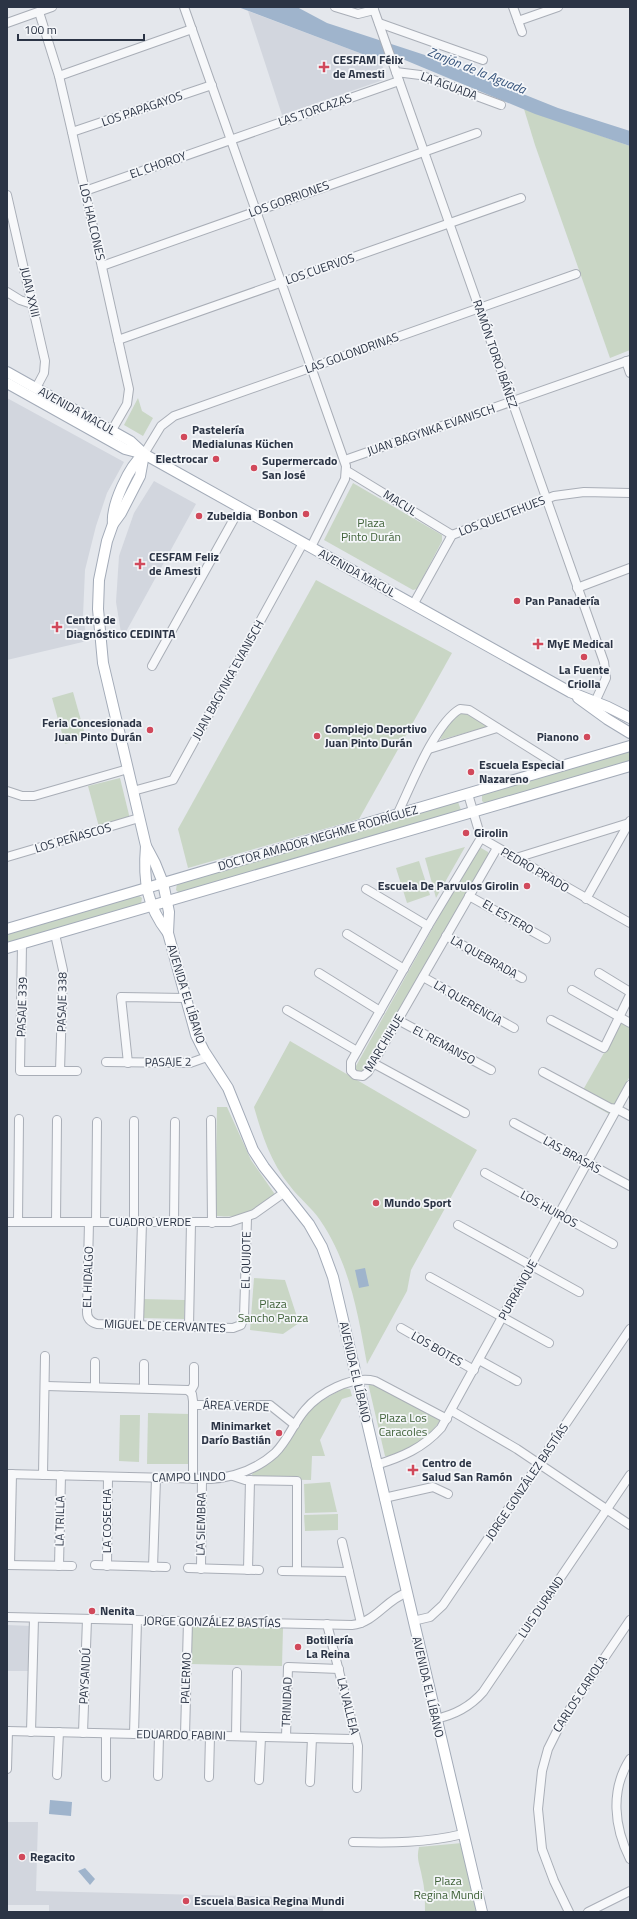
<svg xmlns="http://www.w3.org/2000/svg" width="637" height="1919" viewBox="0 0 637 1919" font-family="'Titillium Web',sans-serif">
  <rect width="100%" height="100%" fill="#e4e7ec"/>
  <g fill="#d2d6de">
    <polygon points="248,11 365,55 380,56 386,79 282,115"/>
    <polygon points="7,398 124,462 107,493 96,526 85,570 83,616 87,641 7,660"/>
    <polygon points="154,481 196,504 122,639 116,602 119,556 134,513"/>
    <polygon points="7,1625 31,1626 30,1671 7,1671"/>
    <polygon points="7,1822 38,1822 36,1891 324,1898 323,1912 49,1912 49,1905 7,1905"/>
  </g>
  <g fill="#c9d6c5">
    <polygon points="524,109 630,146 630,350 610,358 535,145"/>
    <polygon points="138,398 142,411 153,418 143,436 124,425"/>
    <polygon points="353,483 442,535 442,541 417,589 413,590 324,540"/>
    <polygon points="316,580 452,653 359,819 188,868 178,829"/>
    <polygon points="73,692 86,738 65,744 52,698"/>
    <polygon points="462,712 490,726 440,740 449,718"/>
    <polygon points="630,751 630,762 486,804 482,801 482,794"/>
    <polygon points="120,778 130,819 99,827 88,786"/>
    <polygon points="458,802 461,810 179,893 176,890 177,883"/>
    <polygon points="465,847 436,898 425,858"/>
    <polygon points="481,848 488,852 488,858 366,1071 362,1074 356,1071 356,1066 476,850"/>
    <polygon points="419,861 430,895 407,903 396,868"/>
    <polygon points="138,895 142,898 141,904 7,943 7,932"/>
    <polygon points="621,1023 630,1028 630,1076 609,1114 579,1097"/>
    <path d="M 290,1041 L 477,1150 L 411,1270 L 407,1291 L 367,1364 C 358,1314 350,1264 320,1220 C 312,1208 299,1198 290,1186 C 271,1163 262,1135 254,1107 Z"/>
    <path d="M 217,1107 L 227,1107 L 251,1160 L 274,1193 L 273,1199 C 249,1214 244,1218 215,1216 Z"/>
    <polygon points="254,1278 285,1280 299,1323 283,1334 250,1330"/>
    <polygon points="142,1299 185,1300 184,1319 142,1318"/>
    <path d="M 374,1382 L 441,1419 C 428,1440 410,1447 389,1457 L 385,1456 L 368,1383 Z"/>
    <polygon points="344,1388 350,1389 352,1396 342,1399 320,1440 325,1456 312,1456 311,1480 253,1479 252,1474 279,1455 302,1419 316,1404"/>
    <polygon points="148,1413 190,1414 189,1464 147,1464"/>
    <polygon points="120,1415 140,1415 139,1462 119,1461"/>
    <polygon points="330,1482 337,1512 305,1513 304,1484"/>
    <polygon points="338,1514 338,1530 305,1531 304,1515"/>
    <polygon points="191,1626 283,1628 282,1666 190,1664"/>
    <path d="M 462,1843 L 478,1912 L 425,1912 C 425,1900 425,1889 422,1877 C 420,1864 416,1860 419,1847 Z"/>
  </g>
  <g fill="#9fb4cc">
    <polygon points="238,7 297,7 327,23 431,57 558,108 630,131 630,146 535,114 400,58 365,55"/>
    <polygon points="365,1268 369,1286 359,1288 355,1270"/>
    <polygon points="50,1800 72,1802 71,1816 49,1814"/>
    <polygon points="85,1868 95,1879 90,1885 78,1871"/>
  </g>
  <g fill="none" stroke-linecap="round" stroke-linejoin="round">
    <g stroke="#a9aeb7" stroke-width="10">
      <g id="minor">
        <polyline points="184,7 346,466 345,479 311,547"/>
        <polyline points="335,7 358,14 374,10"/>
        <polyline points="373,7 604,662 606,678 595,702"/>
        <polyline points="513,7 522,32"/>
        <polyline points="39,12 59,76 72,132 129,389 127,404 112,430"/>
        <polyline points="518,21 558,7"/>
        <polyline points="7,23 52,7"/>
        <polyline points="379,23 483,60"/>
        <polyline points="396,72 420,75 501,105"/>
        <polyline points="59,76 192,29"/>
        <polyline points="72,132 212,85"/>
        <polyline points="85,191 399,81"/>
        <polyline points="7,195 45,361 44,373 36,388"/>
        <polyline points="102,266 477,133"/>
        <polyline points="7,292 20,300 32,304"/>
        <polyline points="118,340 521,198"/>
        <polyline points="626,361 630,373"/>
        <polyline points="144,454 161,426 174,416 576,274"/>
        <polyline points="345,460 630,360"/>
        <polyline points="347,471 452,535"/>
        <polyline points="577,588 630,568"/>
        <polyline points="413,605 452,535 554,496 584,492 630,493"/>
        <polyline points="152,666 240,508"/>
        <polyline points="429,749 497,728"/>
        <polyline points="7,791 22,796 34,796 128,769"/>
        <polyline points="133,791 173,780 303,543"/>
        <polyline points="468,794 481,838 630,923"/>
        <path d="M 397,815 C 410,788 435,723 460,709 L 469,710 L 560,767"/>
        <polyline points="481,838 428,926 351,1062 351,1071 355,1075 363,1076 368,1072 497,848"/>
        <polyline points="7,857 139,818"/>
        <polyline points="516,858 629,823"/>
        <polyline points="366,889 428,926"/>
        <polyline points="469,896 546,939"/>
        <polyline points="586,899 630,821"/>
        <polyline points="55,934 63,970 60,1071"/>
        <polyline points="347,934 404,969"/>
        <polyline points="446,936 522,978"/>
        <polyline points="22,944 20,1071 77,1071"/>
        <polyline points="319,973 380,1011"/>
        <polyline points="599,973 630,992"/>
        <polyline points="423,977 514,1028"/>
        <polyline points="572,990 630,1023"/>
        <polyline points="287,1010 357,1051"/>
        <polyline points="398,1020 491,1070"/>
        <polyline points="551,1020 604,1048 630,995"/>
        <polyline points="106,1062 190,1063 207,1057"/>
        <polyline points="128,1063 121,997 185,998"/>
        <polyline points="373,1063 465,1113"/>
        <polyline points="543,1072 610,1108 617,1109 630,1116"/>
        <polyline points="211,1120 212,1223"/>
        <polyline points="134,1121 134,1222"/>
        <polyline points="514,1123 630,1186"/>
        <polyline points="485,1173 613,1244"/>
        <polyline points="7,1222 230,1222 254,1214 285,1192"/>
        <polyline points="18,1222 19,1119"/>
        <polyline points="56,1222 57,1120"/>
        <path d="M 89,1222 L 87,1312 C 87,1318 90,1322 97,1324 L 233,1328 L 241,1325 L 244,1317 L 247,1218"/>
        <polyline points="96,1222 97,1122"/>
        <polyline points="174,1222 175,1122"/>
        <polyline points="458,1225 579,1292"/>
        <polyline points="430,1277 549,1343"/>
        <polyline points="139,1325 142,1222"/>
        <polyline points="189,1327 191,1222"/>
        <polyline points="401,1328 474,1370"/>
        <polyline points="479,1360 517,1381"/>
        <polyline points="46,1386 188,1390 192,1394 193,1401 193,1479"/>
        <polyline points="95,1387 95,1362"/>
        <polyline points="144,1388 144,1364"/>
        <polyline points="190,1392 194,1385 194,1367"/>
        <polyline points="193,1405 270,1405 295,1425"/>
        <polyline points="452,1411 517,1449 630,1525"/>
        <path d="M 376,1465 C 402,1457 423,1448 441,1428 L 630,1085"/>
        <path d="M 7,1474 L 211,1479 C 235,1477 257,1469 275,1453 C 288,1440 293,1424 305,1410 C 319,1393 352,1375 375,1381 L 447,1419"/>
        <polyline points="43,1475 45,1356"/>
        <polyline points="233,1476 245,1480 297,1481 297,1571"/>
        <polyline points="384,1498 433,1487 448,1494"/>
        <polyline points="342,1542 361,1623"/>
        <polyline points="7,1565 72,1566"/>
        <polyline points="10,1565 12,1474"/>
        <polyline points="95,1565 166,1567"/>
        <polyline points="59,1566 61,1475"/>
        <polyline points="107,1566 108,1477"/>
        <polyline points="153,1567 156,1478"/>
        <polyline points="188,1568 259,1570"/>
        <polyline points="201,1569 202,1479"/>
        <polyline points="248,1570 250,1480"/>
        <polyline points="282,1571 349,1572"/>
        <path d="M 7,1617 L 352,1625 C 374,1623 386,1600 406,1593"/>
        <polyline points="413,1621 430,1617 443,1605 630,1329"/>
        <polyline points="327,1624 358,1746 357,1788"/>
        <path d="M 435,1719 C 455,1715 470,1707 483,1692 L 630,1475"/>
        <polyline points="7,1731 351,1739 355,1737"/>
        <polyline points="31,1732 34,1618"/>
        <polyline points="83,1733 87,1619"/>
        <polyline points="134,1734 137,1620"/>
        <polyline points="185,1735 188,1621"/>
        <polyline points="236,1736 237,1672"/>
        <polyline points="286,1737 288,1667 339,1669"/>
        <path d="M 630,1759 C 610,1790 614,1827 630,1859"/>
        <polyline points="7,1769 8,1731"/>
        <polyline points="57,1775 59,1732"/>
        <polyline points="158,1776 159,1735"/>
        <polyline points="106,1777 106,1734"/>
        <polyline points="209,1777 210,1736"/>
        <polyline points="259,1780 261,1737"/>
        <polyline points="310,1782 312,1738"/>
        <path d="M 353,1842 C 391,1843 426,1843 463,1834"/>
        <polyline points="569,1912 554,1881 542,1849 538,1809 542,1771 548,1749 563,1719 630,1620"/>
        <polyline points="588,1912 630,1891"/>
      </g>
    </g>
    <g stroke="#a3abb8" stroke-width="12">
      <g id="major">
        <polyline points="7,372 130,441 144,454 153,459 570,692 608,707 630,718"/>
        <polyline points="7,383 125,449 144,454"/>
        <polyline points="144,454 140,476 121,513 113,524 107,541 99,580 98,609 103,663 146,846 155,863 163,883 169,912 168,933 196,1035 204,1051 228,1088 253,1150 264,1167 309,1224 322,1247 333,1277 482,1912"/>
        <path d="M 113,524 C 111,505 129,466 144,454"/>
        <polyline points="578,698 607,719 630,733"/>
        <path d="M 146,846 C 143,881 147,906 168,933"/>
        <polyline points="7,929 630,746"/>
        <polyline points="7,948 630,766"/>
      </g>
    </g>
    <use href="#minor" stroke="#f7f8fa" stroke-width="8"/>
    <use href="#major" stroke="#fff" stroke-width="10"/>
  </g>
  <g fill="#d1495b" stroke="#f4f6f9" stroke-width="1.5">
    <path d="M322 61h4v4h4v4h-4v4h-4v-4h-4v-4h4z"/>
    <circle cx="184" cy="437" r="4"/>
    <circle cx="216" cy="459" r="4"/>
    <circle cx="254" cy="468" r="4"/>
    <circle cx="306" cy="514" r="4"/>
    <circle cx="199" cy="516" r="4"/>
    <path d="M138 558h4v4h4v4h-4v4h-4v-4h-4v-4h4z"/>
    <circle cx="517" cy="601" r="4"/>
    <path d="M55 621h4v4h4v4h-4v4h-4v-4h-4v-4h4z"/>
    <path d="M536 638h4v4h4v4h-4v4h-4v-4h-4v-4h4z"/>
    <circle cx="584" cy="657" r="4"/>
    <circle cx="150" cy="730" r="4"/>
    <circle cx="317" cy="736" r="4"/>
    <circle cx="587" cy="737" r="4"/>
    <circle cx="471" cy="772" r="4"/>
    <circle cx="466" cy="833" r="4"/>
    <circle cx="527" cy="886" r="4"/>
    <circle cx="376" cy="1203" r="4"/>
    <circle cx="279" cy="1433" r="4"/>
    <path d="M411 1464h4v4h4v4h-4v4h-4v-4h-4v-4h4z"/>
    <circle cx="92" cy="1611" r="4"/>
    <circle cx="298" cy="1647" r="4"/>
    <circle cx="22" cy="1857" r="4"/>
    <circle cx="186" cy="1901" r="4"/>
  </g>
  <g text-anchor="middle" stroke-width="3.5" stroke-linejoin="round" paint-order="stroke">
    <g font-size="12" font-weight="bold" fill="#2b3445" stroke="#f4f6f9" text-anchor="start">
      <text x="333" y="64">CESFAM Félix<tspan x="333" dy="14">de Amesti</tspan></text>
      <text x="192" y="434">Pastelería<tspan x="192" dy="14">Medialunas Küchen</tspan></text>
      <text x="208" y="463" text-anchor="end">Electrocar</text>
      <text x="262" y="465">Supermercado<tspan x="262" dy="14">San José</tspan></text>
      <text x="298" y="518" text-anchor="end">Bonbon</text>
      <text x="207" y="520">Zubeldia</text>
      <text x="149" y="561">CESFAM Feliz<tspan x="149" dy="14">de Amesti</tspan></text>
      <text x="525" y="605">Pan Panadería</text>
      <text x="66" y="624">Centro de<tspan x="66" dy="14">Diagnóstico CEDINTA</tspan></text>
      <text x="547" y="648">MyE Medical</text>
      <text x="584" y="674" text-anchor="middle">La Fuente<tspan x="584" dy="14">Criolla</tspan></text>
      <text x="142" y="727" text-anchor="end">Feria Concesionada<tspan x="142" dy="14">Juan Pinto Durán</tspan></text>
      <text x="325" y="733">Complejo Deportivo<tspan x="325" dy="14">Juan Pinto Durán</tspan></text>
      <text x="579" y="741" text-anchor="end">Pianono</text>
      <text x="479" y="769">Escuela Especial<tspan x="479" dy="14">Nazareno</tspan></text>
      <text x="474" y="837">Girolin</text>
      <text x="519" y="890" text-anchor="end">Escuela De Parvulos Girolin</text>
      <text x="384" y="1207">Mundo Sport</text>
      <text x="271" y="1430" text-anchor="end">Minimarket<tspan x="271" dy="14">Darío Bastián</tspan></text>
      <text x="422" y="1467">Centro de<tspan x="422" dy="14">Salud San Ramón</tspan></text>
      <text x="100" y="1615">Nenita</text>
      <text x="306" y="1644">Botillería<tspan x="306" dy="14">La Reina</tspan></text>
      <text x="30" y="1861">Regacito</text>
      <text x="194" y="1905">Escuela Basica Regina Mundi</text>
    </g>
    <g font-size="12" fill="#2b3445" stroke="#f4f6f9">
      <text transform="translate(449 86) rotate(20)" y="4">LA AGUADA</text>
      <text transform="translate(142 109) rotate(-19)" y="4">LOS PAPAGAYOS</text>
      <text transform="translate(315 110) rotate(-19)" y="4">LAS TORCAZAS</text>
      <text transform="translate(158 165) rotate(-19)" y="4">EL CHOROY</text>
      <text transform="translate(289 199) rotate(-20)" y="4">LOS GORRIONES</text>
      <text transform="translate(92 222) rotate(77)" y="4">LOS HALCONES</text>
      <text transform="translate(320 269) rotate(-19)" y="4">LOS CUERVOS</text>
      <text transform="translate(30 292) rotate(77)" y="4">JUAN XXIII</text>
      <text transform="translate(352 353) rotate(-20)" y="4">LAS GOLONDRINAS</text>
      <text transform="translate(495 354) rotate(71)" y="4">RAMÓN TORO IBÁÑEZ</text>
      <text transform="translate(77 411) rotate(29)" y="4">AVENIDA MACUL</text>
      <text transform="translate(431 430) rotate(-19)" y="4">JUAN BAGYNKA EVANISCH</text>
      <text transform="translate(400 503) rotate(32)" y="4">MACUL</text>
      <text transform="translate(502 516) rotate(-21)" y="4">LOS QUELTEHUES</text>
      <text transform="translate(357 573) rotate(29)" y="4">AVENIDA MACUL</text>
      <text transform="translate(228 680) rotate(-61)" y="4">JUAN BAGYNKA EVANISCH</text>
      <text transform="translate(73 838) rotate(-16)" y="4">LOS PEÑASCOS</text>
      <text transform="translate(318 838) rotate(-16)" y="4">DOCTOR AMADOR NEGHME RODRÍGUEZ</text>
      <text transform="translate(535 870) rotate(30)" y="4">PEDRO PRADO</text>
      <text transform="translate(508 917) rotate(30)" y="4">EL ESTERO</text>
      <text transform="translate(484 957) rotate(29)" y="4">LA QUEBRADA</text>
      <text transform="translate(186 994) rotate(73)" y="4">AVENIDA EL LÍBANO</text>
      <text transform="translate(62 1002) rotate(-89)" y="4">PASAJE 338</text>
      <text transform="translate(468 1003) rotate(30)" y="4">LA QUERENCIA</text>
      <text transform="translate(22 1007) rotate(-88)" y="4">PASAJE 339</text>
      <text transform="translate(384 1043) rotate(-59)" y="4">MARCHIHUE</text>
      <text transform="translate(444 1045) rotate(28)" y="4">EL REMANSO</text>
      <text transform="translate(168 1062) rotate(-1)" y="4">PASAJE 2</text>
      <text transform="translate(572 1155) rotate(29)" y="4">LAS BRASAS</text>
      <text transform="translate(549 1209) rotate(29)" y="4">LOS HUIROS</text>
      <text x="150" y="1226">CUADRO VERDE</text>
      <text transform="translate(246 1260) rotate(-89)" y="4">EL QUIJOTE</text>
      <text transform="translate(88 1277) rotate(-88)" y="4">EL HIDALGO</text>
      <text transform="translate(518 1290) rotate(-61)" y="4">PURRANQUE</text>
      <text transform="translate(165 1326) rotate(2)" y="4">MIGUEL DE CERVANTES</text>
      <text transform="translate(437 1349) rotate(30)" y="4">LOS BOTES</text>
      <text transform="translate(355 1372) rotate(77)" y="4">AVENIDA EL LÍBANO</text>
      <text transform="translate(236 1406) rotate(2)" y="4">ÁREA VERDE</text>
      <text transform="translate(189 1477) rotate(-1)" y="4">CAMPO LINDO</text>
      <text transform="translate(527 1482) rotate(-56)" y="4">JORGE GONZÁLEZ BASTÍAS</text>
      <text transform="translate(60 1521) rotate(-89)" y="4">LA TRILLA</text>
      <text transform="translate(107 1521) rotate(-90)" y="4">LA COSECHA</text>
      <text transform="translate(201 1524) rotate(-89)" y="4">LA SIEMBRA</text>
      <text transform="translate(541 1607) rotate(-56)" y="4">LUIS DURAND</text>
      <text transform="translate(212 1622) rotate(1)" y="4">JORGE GONZÁLEZ BASTÍAS</text>
      <text transform="translate(85 1676) rotate(-87)" y="4">PAYSANDÚ</text>
      <text transform="translate(186 1678) rotate(-88)" y="4">PALERMO</text>
      <text transform="translate(428 1687) rotate(77)" y="4">AVENIDA EL LÍBANO</text>
      <text transform="translate(580 1694) rotate(-57)" y="4">CARLOS CARIOLA</text>
      <text transform="translate(287 1702) rotate(-88)" y="4">TRINIDAD</text>
      <text transform="translate(348 1706) rotate(76)" y="4">LA VALLEJA</text>
      <text transform="translate(181 1735) rotate(1)" y="4">EDUARDO FABINI</text>
    </g>
    <g font-size="12" fill="#3f6138" stroke="#f4f6f9">
      <text x="371" y="527">Plaza<tspan x="371" dy="14">Pinto Durán</tspan></text>
      <text x="273" y="1308">Plaza<tspan x="273" dy="14">Sancho Panza</tspan></text>
      <text x="403" y="1422">Plaza Los<tspan x="403" dy="14">Caracoles</tspan></text>
      <text x="448" y="1885">Plaza<tspan x="448" dy="14">Regina Mundi</tspan></text>
    </g>
    <g font-size="13" font-style="italic" fill="#34527a" stroke="#f4f6f9">
      <text transform="translate(477 70) rotate(22)" y="5">Zanjón de la Aguada</text>
    </g>
  </g>
  <rect width="637" height="1919" fill="none" stroke="#2b3445" stroke-width="16"/>
  <path d="M18 34v6h126v-6" fill="none" stroke="#2b3445" stroke-width="2"/>
  <text x="24" y="34" font-size="12" fill="#2b3445" stroke="#f4f6f9" stroke-width="3" paint-order="stroke">100 m</text>
</svg>
